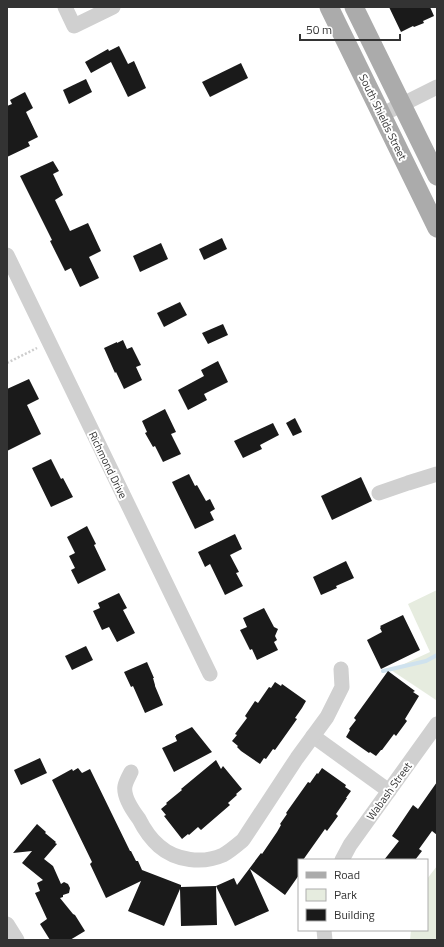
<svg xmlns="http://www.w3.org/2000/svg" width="444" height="947" viewBox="0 0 444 947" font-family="'Titillium Web',sans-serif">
  <rect width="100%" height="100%" fill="#fff"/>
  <g fill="#e6ecdf">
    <polygon points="437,590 437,699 436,700 391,670 430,652 408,604"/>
    <polygon points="437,866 437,940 410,940 411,930 427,930 427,879"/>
  </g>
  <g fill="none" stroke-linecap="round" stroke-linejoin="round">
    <polyline stroke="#cfe2ee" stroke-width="4" points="383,671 426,661 437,655"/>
  </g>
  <g fill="#1a1a1a">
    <polygon points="389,7 430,7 434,16 423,21 424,23 414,27 413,26 401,32"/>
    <polygon points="119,46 128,64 134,61 146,88 128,97 111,62 91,73 85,62 108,49 109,51"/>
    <polygon points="241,63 248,78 210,97 202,82"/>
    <polygon points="86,79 92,92 69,104 63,90"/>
    <polygon points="25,92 33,108 26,112 38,137 28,142 30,146 7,157 7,106 12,104 10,100"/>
    <polygon points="53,161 59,171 53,174 63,195 55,200 70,231 88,223 101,251 89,257 99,278 80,287 71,268 65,271 50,241 52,240 20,176"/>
    <polygon points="222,238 227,249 204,260 199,249"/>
    <polygon points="161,243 168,259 140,272 133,256"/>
    <polygon points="180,302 187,315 164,327 157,313"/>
    <polygon points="223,324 228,335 208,344 202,333"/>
    <polygon points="123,340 127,349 132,347 141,365 136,367 142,380 124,389 116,372 115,373 104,348 117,342 117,343"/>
    <polygon points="218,361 228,382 204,394 207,400 188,410 178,390 204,376 201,370"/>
    <polygon points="29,379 39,399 27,405 41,434 7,451 7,389"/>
    <polygon points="165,409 176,432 171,434 181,454 163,462 155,446 153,447 145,433 147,432 142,421"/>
    <polygon points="295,418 302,432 293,436 286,423"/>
    <polygon points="273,423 279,435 260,445 262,449 243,458 234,441"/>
    <polygon points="51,459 61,479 63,478 73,497 51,507 32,468"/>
    <polygon points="189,474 195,486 197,485 206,501 210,499 215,509 210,512 214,520 195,529 172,482"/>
    <polygon points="361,477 372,501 332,520 321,496"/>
    <polygon points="87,526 96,544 94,545 106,570 78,584 71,570 75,568 69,556 75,553 67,537"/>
    <polygon points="235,534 242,549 230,555 239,572 236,573 243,586 225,595 210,564 205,567 198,552"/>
    <polygon points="346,561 354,578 336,586 337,588 321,595 313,577"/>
    <polygon points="119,593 127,608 123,610 135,633 117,642 109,627 102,630 93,611 100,608 98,603"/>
    <polygon points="264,608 274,627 278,629 275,636 277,640 274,642 278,650 257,660 252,649 250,650 240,630 247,627 243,618"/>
    <polygon points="403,615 420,650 381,669 367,640 382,632 380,628 381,627 380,626"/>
    <polygon points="86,646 93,660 72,670 65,656"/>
    <polygon points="147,662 154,678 153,678 155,685 155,686 163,705 145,713 133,686 131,687 124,672"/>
    <polygon points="388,671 415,691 413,692 419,696 405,719 407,721 396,736 394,734 382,750 381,750 376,756 370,752 369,753 346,737 350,730 349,729 356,720 354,718"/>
    <polygon points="275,682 281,686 282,684 306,701 302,708 295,718 297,719 275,750 273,749 266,759 264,758 260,764 241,751 237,747 238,746 232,741 237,735 235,734 247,718 245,716 255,701 258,703 269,687 271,688"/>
    <polygon points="192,727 212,752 174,772 162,748 177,741 175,736 176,736 176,735"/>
    <polygon points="40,758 47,773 21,785 14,770"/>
    <polygon points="216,760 221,769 223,766 242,789 236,794 237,795 228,803 230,805 201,830 198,827 189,835 188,834 182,839 164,816 166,815 161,809 167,804 166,803 182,790 181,789"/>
    <polygon points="78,768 82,773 90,769 130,851 131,851 136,861 138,861 142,870 181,885 181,887 216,886 217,925 181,926 180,889 164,926 128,911 141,881 106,898 90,864 92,862 52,780 72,769 73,771"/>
    <polygon points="322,768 346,785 345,787 351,791 346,798 347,798 336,814 338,816 327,831 325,829 303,860 299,860 299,875 285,895 250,869 269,911 235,926 216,886 234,878 237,885 261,853 262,854 277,832 281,825 280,824 287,814 286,813 308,782 310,783 317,773 318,774"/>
    <polygon points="437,782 437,835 432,831 419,849 422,851 415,860 384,860 399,841 392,836 413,805 418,809"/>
    <polygon points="37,824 46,832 45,833 56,842 55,843 57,844 44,859 53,866 61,884 64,882 68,884 70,888 69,893 63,895 63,897 60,898 73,914 75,915 85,931 70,940 50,940 40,924 47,919 35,893 40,891 37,883 43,880 22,863 32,851 13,853"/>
  </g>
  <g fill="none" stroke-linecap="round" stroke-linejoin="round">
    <polyline stroke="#cdcdcd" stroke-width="2.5" stroke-dasharray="2 2" stroke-linecap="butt" points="7,363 37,348"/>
    <g stroke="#d0d0d0" stroke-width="15">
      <polyline points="65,7 74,26 113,7"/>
      <polyline points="381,115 437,87"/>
      <polyline points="7,255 210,674"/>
      <polyline points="379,493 408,483 437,474"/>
      <polyline points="313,736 389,791"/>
      <path d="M 131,772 C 129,776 126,781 125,786 C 123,796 133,811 139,819 C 144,829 151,839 159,846 C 176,861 203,864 223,855 C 230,851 237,845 243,840 L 297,758 L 327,717 L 342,687 L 341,669"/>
      <polyline points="342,860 350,845 437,724"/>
      <polyline points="7,924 17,940"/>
      <polyline points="324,930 325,940"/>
    </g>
    <g stroke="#ababab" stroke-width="19">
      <polyline points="329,7 437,228"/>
      <polyline points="354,7 437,176"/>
    </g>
  </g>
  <g text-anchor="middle" stroke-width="4" stroke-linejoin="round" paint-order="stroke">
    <g font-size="11" fill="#333" stroke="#fff">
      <text transform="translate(383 117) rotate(64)" y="4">South Shields Street</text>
      <text transform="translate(108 465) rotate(64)" y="4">Richmond Drive</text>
      <text transform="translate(389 791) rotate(-54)" y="4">Wabash Street</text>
    </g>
  </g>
  <rect width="444" height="947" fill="none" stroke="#333333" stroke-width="16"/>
  <rect x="298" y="859" width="130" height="72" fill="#ffffff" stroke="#adadad"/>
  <rect x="306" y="872" width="20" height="6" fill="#ababab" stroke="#adadad"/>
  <text x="334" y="879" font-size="12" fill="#333333">Road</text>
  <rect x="306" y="889" width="20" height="12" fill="#e6ecdf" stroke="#adadad"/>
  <text x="334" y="899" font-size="12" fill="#333333">Park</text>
  <rect x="306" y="909" width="20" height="12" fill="#1a1a1a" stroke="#adadad"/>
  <text x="334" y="919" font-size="12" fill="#333333">Building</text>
  <path d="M300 34v6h100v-6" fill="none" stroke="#333333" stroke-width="2"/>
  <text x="306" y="34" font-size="12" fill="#333333" stroke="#ffffff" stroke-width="3" paint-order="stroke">50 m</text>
</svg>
